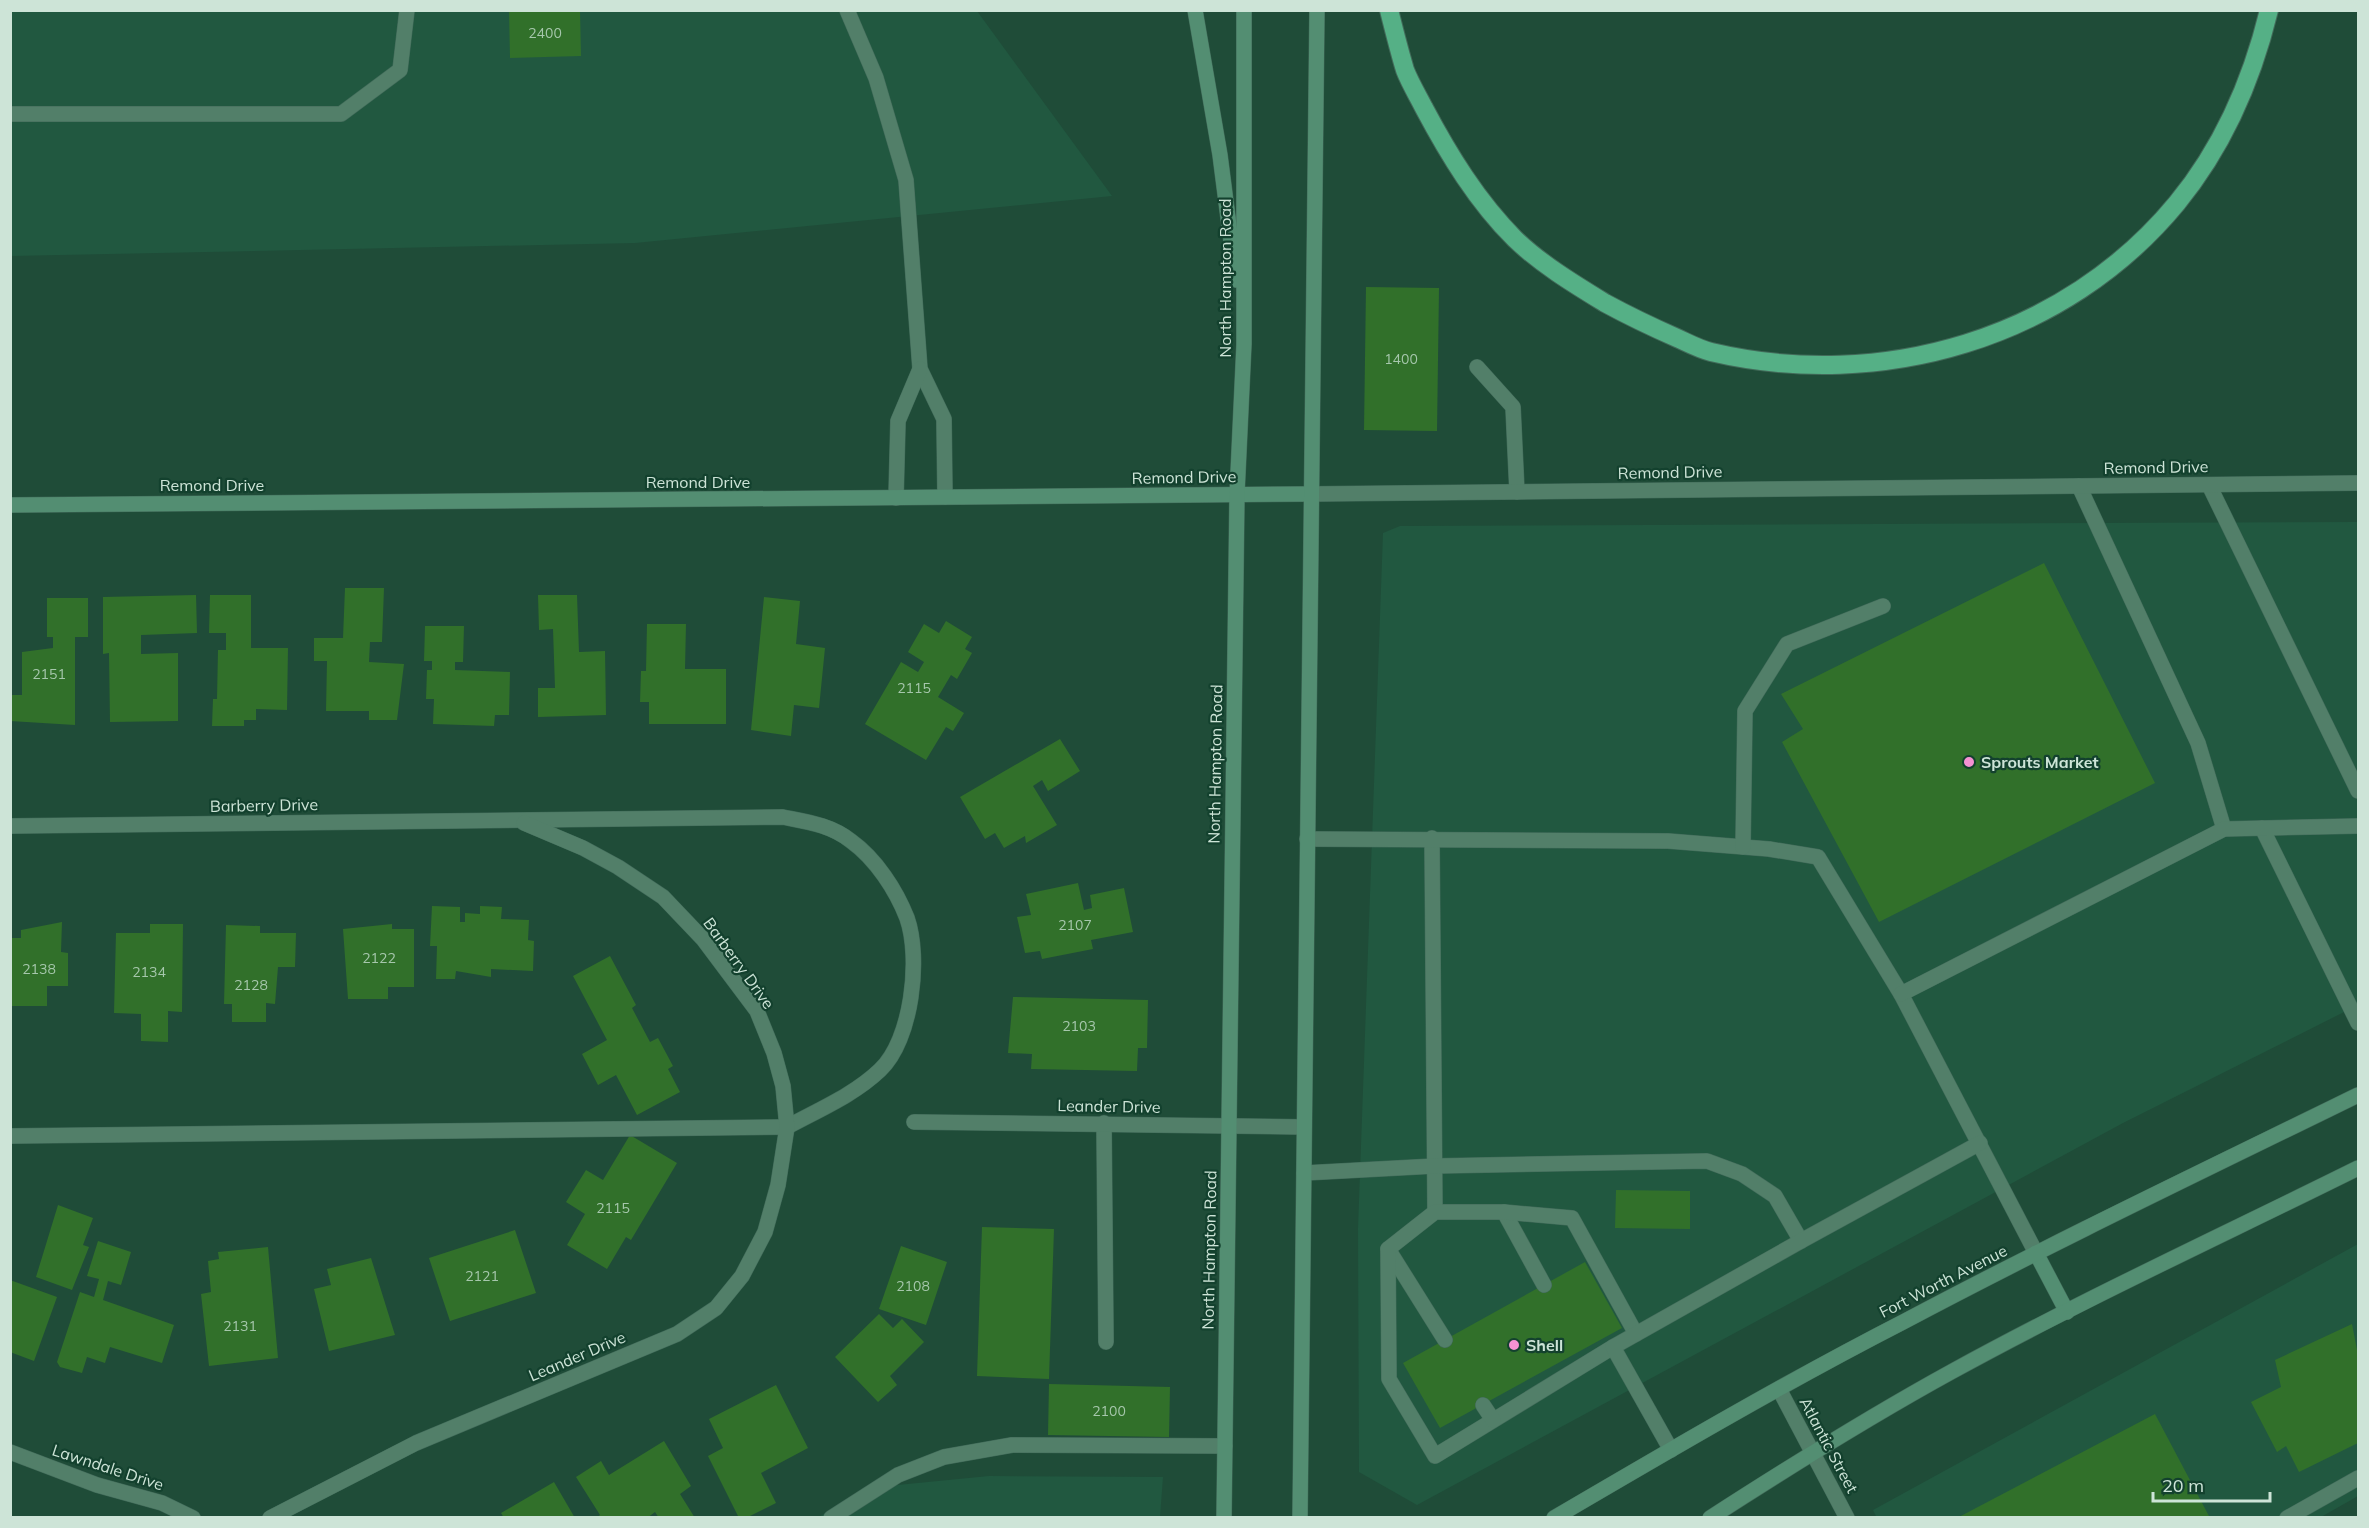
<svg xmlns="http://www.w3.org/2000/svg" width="2369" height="1528" viewBox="0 0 2369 1528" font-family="Mulish,sans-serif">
  <rect width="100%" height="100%" fill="#1f4c38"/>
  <g fill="#215840">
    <polygon points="10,11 977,11 1112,196 635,243 11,256"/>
    <polygon points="2358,522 2358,1005 2123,1123 1417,1505 1359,1472 1358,1229 1383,533 1400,526"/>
    <polygon points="2358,1244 2358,1496 2321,1517 1877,1518 1873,1510"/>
    <polygon points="989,1476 1163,1477 1160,1517 817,1518 867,1488"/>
  </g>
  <g fill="#31702a">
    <polygon points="509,10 580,10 581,56 510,58"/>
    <polygon points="1366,287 1439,288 1437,431 1364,430"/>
    <polygon points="2044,563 2155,783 1879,922 1782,742 1803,729 1781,694"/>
    <polygon points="345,588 384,588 382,642 370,642 369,662 404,664 397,720 369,720 369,711 326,711 327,661 314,661 314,638 343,638"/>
    <polygon points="196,595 197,633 141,635 141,654 178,653 178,721 110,722 109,653 103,654 103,597"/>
    <polygon points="210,595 251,595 251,648 288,648 287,710 256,709 256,720 244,720 244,726 212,726 213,699 217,699 218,650 226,650 226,633 209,633"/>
    <polygon points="538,595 577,595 579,652 605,651 606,715 538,717 538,688 555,688 553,629 539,630"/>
    <polygon points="764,597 800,601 796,644 825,648 819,708 794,705 791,736 751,730"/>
    <polygon points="47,598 88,598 88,637 75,637 75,725 10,721 10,695 22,695 22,652 53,648 53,637 47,637"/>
    <polygon points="946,621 972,637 965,649 972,653 957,679 951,675 938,697 964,713 953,731 946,727 926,760 865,724 901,662 918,672 924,662 908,652 924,624 939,633"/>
    <polygon points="647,624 686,624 685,669 726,669 726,724 649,724 649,702 640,702 641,671 646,671"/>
    <polygon points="425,626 464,626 463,662 455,662 455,670 510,672 509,715 495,715 494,726 433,724 434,699 426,699 427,670 432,670 432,661 424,661"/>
    <polygon points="1060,739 1080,771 1048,791 1042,780 1033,786 1057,825 1026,843 1025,836 1004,848 995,833 985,839 960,797"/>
    <polygon points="1078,883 1084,910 1092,908 1090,895 1124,888 1133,932 1091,940 1093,949 1042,959 1040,951 1025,953 1017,917 1031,915 1026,894"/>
    <polygon points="432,906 460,907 460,922 465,922 465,913 480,914 480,906 502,907 501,919 529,920 528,940 534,941 533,971 491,969 491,977 456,971 455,979 436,979 437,946 430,946"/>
    <polygon points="62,922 61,952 68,953 68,986 47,986 47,1006 10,1006 10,938 21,938 21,930"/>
    <polygon points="150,924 183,924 182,1012 168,1011 168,1042 141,1041 141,1014 114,1013 116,933 150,933"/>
    <polygon points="392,924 392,929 414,929 414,987 388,987 388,999 348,999 343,929"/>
    <polygon points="226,925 260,926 260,933 296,933 295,967 278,967 275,1004 266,1003 266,1022 232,1022 232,1004 224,1004"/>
    <polygon points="610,956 636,1005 632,1008 650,1042 658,1038 673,1066 668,1069 680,1092 637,1115 616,1075 598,1085 582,1054 607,1040 573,976"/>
    <polygon points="1013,997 1148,1000 1147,1048 1138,1048 1137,1071 1031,1069 1032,1054 1008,1053"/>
    <polygon points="630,1135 677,1163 631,1240 626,1237 607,1269 567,1245 585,1214 566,1202 586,1170 603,1180"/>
    <polygon points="1616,1190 1690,1191 1690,1229 1615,1228"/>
    <polygon points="58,1205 93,1218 83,1245 89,1247 72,1290 36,1277"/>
    <polygon points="982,1227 1054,1229 1049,1379 977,1376"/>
    <polygon points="515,1230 536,1293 450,1321 429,1258"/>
    <polygon points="98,1241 131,1252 121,1285 108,1281 103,1300 174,1325 162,1363 110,1347 105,1363 87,1357 82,1373 60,1367 57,1362 80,1292 94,1297 99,1279 87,1276"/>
    <polygon points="901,1246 947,1262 926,1325 879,1309"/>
    <polygon points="268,1247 278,1358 209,1366 201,1294 211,1292 208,1261 219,1259 218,1252"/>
    <polygon points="371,1258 395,1335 329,1351 314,1289 331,1285 327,1269"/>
    <polygon points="1585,1262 1622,1328 1440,1428 1403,1363"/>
    <polygon points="10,1280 57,1297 34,1361 10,1352"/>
    <polygon points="879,1314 893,1328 902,1319 924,1342 890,1376 897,1385 878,1402 835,1357"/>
    <polygon points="2352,1324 2358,1355 2358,1443 2299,1472 2286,1446 2277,1452 2251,1402 2281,1387 2275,1360"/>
    <polygon points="1049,1384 1170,1387 1169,1437 1048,1435"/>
    <polygon points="776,1385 808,1448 761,1473 776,1503 746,1518 739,1518 708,1456 723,1448 709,1419"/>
    <polygon points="2155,1414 2210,1518 1957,1518"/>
    <polygon points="664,1441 691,1486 680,1494 695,1518 659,1518 655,1512 647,1518 596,1518 600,1515 576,1477 601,1461 609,1475"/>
    <polygon points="554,1482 575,1518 504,1518 501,1513"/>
  </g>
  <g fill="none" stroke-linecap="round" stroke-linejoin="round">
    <g stroke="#426b5a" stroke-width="16">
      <g id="lane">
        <polyline points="847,10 876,78 906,180 920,369 944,419 945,497"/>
        <polyline points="10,114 341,114 400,70 407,10"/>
        <polyline points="1477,367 1513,407 1517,492"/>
        <polyline points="2209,485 2358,791"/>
        <polyline points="2079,486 2198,743 2224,829"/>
        <polyline points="896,498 898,421 920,369"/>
        <polyline points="2262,828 2358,1023"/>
        <polyline points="1432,838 1435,1212"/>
        <polyline points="1307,839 1668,841 1769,849 1818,857 1901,994 2036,1253"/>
        <polyline points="1743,847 1745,711 1787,644 1883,606"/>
        <polyline points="1901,994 2224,829 2358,826"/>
        <polyline points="1104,1123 1106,1342"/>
        <polyline points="10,1136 787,1127"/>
        <polyline points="1304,1173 1435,1166 1707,1161 1742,1174 1775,1196 1801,1241"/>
        <polyline points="1504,1212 1544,1285"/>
        <polyline points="1388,1249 1445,1340"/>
        <polyline points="1613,1347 1435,1456 1389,1379 1388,1249 1435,1212 1504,1212 1572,1218 1636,1334"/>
        <polyline points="1483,1405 1493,1420"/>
        <polyline points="1671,1450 1613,1347 1801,1241 1980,1143"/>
        <polyline points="831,1518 898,1475 944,1457 1012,1445 1225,1446"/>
        <polyline points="2287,1518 2358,1478"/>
      </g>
    </g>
    <g stroke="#426b5a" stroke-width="16">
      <g id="street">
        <polyline points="1310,494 2358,483"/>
        <path d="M 10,826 L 783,817 C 808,822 831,825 851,841 C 876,859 896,890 907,918 C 921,958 912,1040 880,1070 C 854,1095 818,1110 787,1127"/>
        <polyline points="914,1122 1304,1127"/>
        <polyline points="1779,1389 1847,1518"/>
        <polyline points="10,1452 97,1485 162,1503 193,1518"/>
        <polyline points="270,1518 416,1443 677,1334 716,1308 742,1276 765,1232 778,1185 787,1127 783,1086 774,1053 757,1011 703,939 663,897 618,867 583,848 524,823"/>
      </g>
    </g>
    <g stroke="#426b5a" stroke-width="16">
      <g id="secondary">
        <polyline points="1195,10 1220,155 1236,280"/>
        <polyline points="10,505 1310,494"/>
        <polyline points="2036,1253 2067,1312"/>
        <polyline points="1224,1518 1237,494 1244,344 1244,10"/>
        <polyline points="1300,1518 1317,10"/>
        <path d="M 1554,1518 C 1670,1450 1786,1382 1905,1321 C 2054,1242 2207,1169 2358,1095"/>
        <path d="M 1710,1518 C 1789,1467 1869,1417 1951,1372 C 2084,1299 2223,1235 2358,1168"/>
      </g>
    </g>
    <g stroke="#426b5a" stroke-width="20">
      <path id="highway" d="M 1389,10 C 1394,30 1399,50 1405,70 C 1410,83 1418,96 1424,108 C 1449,155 1477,201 1515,239 C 1541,264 1574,284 1605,303 C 1629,316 1652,327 1677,338 C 1688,343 1699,349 1711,352 C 1881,392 2065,339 2177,203 C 2223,147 2252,80 2269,10"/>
    </g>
    <use href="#lane" stroke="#527f69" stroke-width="15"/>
    <use href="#street" stroke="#527f69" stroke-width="15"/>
    <use href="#secondary" stroke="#538e72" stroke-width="15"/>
    <use href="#highway" stroke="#55b086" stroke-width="18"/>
  </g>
  <g fill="#f591d2" stroke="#13412e" stroke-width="2">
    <circle cx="1969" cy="762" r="6"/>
    <circle cx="1514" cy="1345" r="6"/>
  </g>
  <g text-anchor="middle" stroke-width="4.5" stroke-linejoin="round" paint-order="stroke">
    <g font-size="14" fill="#a6c7ac">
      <text x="545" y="38">2400</text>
      <text x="1401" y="364">1400</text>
      <text x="49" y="679">2151</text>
      <text x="914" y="693">2115</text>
      <text x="1075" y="930">2107</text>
      <text x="379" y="963">2122</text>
      <text x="39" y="974">2138</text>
      <text x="149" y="977">2134</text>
      <text x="251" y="990">2128</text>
      <text x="1079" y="1031">2103</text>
      <text x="613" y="1213">2115</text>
      <text x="482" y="1281">2121</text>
      <text x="913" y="1291">2108</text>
      <text x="240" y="1331">2131</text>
      <text x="1109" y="1416">2100</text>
    </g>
    <g font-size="16" fill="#cde4d7" stroke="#13412e">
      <text transform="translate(1225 278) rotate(-90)" y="6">North Hampton Road</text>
      <text transform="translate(2156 467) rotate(-1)" y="6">Remond Drive</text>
      <text transform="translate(1670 472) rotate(-1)" y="6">Remond Drive</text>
      <text transform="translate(1184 477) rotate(-1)" y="6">Remond Drive</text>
      <text x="698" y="488">Remond Drive</text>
      <text x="212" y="491">Remond Drive</text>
      <text transform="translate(1215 764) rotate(-89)" y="6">North Hampton Road</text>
      <text transform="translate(264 805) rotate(-1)" y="6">Barberry Drive</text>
      <text transform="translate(739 963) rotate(54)" y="6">Barberry Drive</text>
      <text transform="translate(1109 1106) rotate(1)" y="6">Leander Drive</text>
      <text transform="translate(1209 1250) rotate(-89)" y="6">North Hampton Road</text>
      <text transform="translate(1943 1281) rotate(-27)" y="6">Fort Worth Avenue</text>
      <text transform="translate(577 1356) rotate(-23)" y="6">Leander Drive</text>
      <text transform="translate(1829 1445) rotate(62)" y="6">Atlantic Street</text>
      <text transform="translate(108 1467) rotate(18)" y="6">Lawndale Drive</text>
    </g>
    <g font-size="16" font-weight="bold" fill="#cde4d7" stroke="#13412e" text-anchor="start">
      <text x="1981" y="768">Sprouts Market</text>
      <text x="1526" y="1351">Shell</text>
    </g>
  </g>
  <rect width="2369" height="1528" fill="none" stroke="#cde4d7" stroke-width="24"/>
  <path d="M2153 1492v9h117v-9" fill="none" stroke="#cde4d7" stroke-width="3"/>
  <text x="2162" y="1492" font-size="18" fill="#cde4d7" stroke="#13412e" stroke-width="4.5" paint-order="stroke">20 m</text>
</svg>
